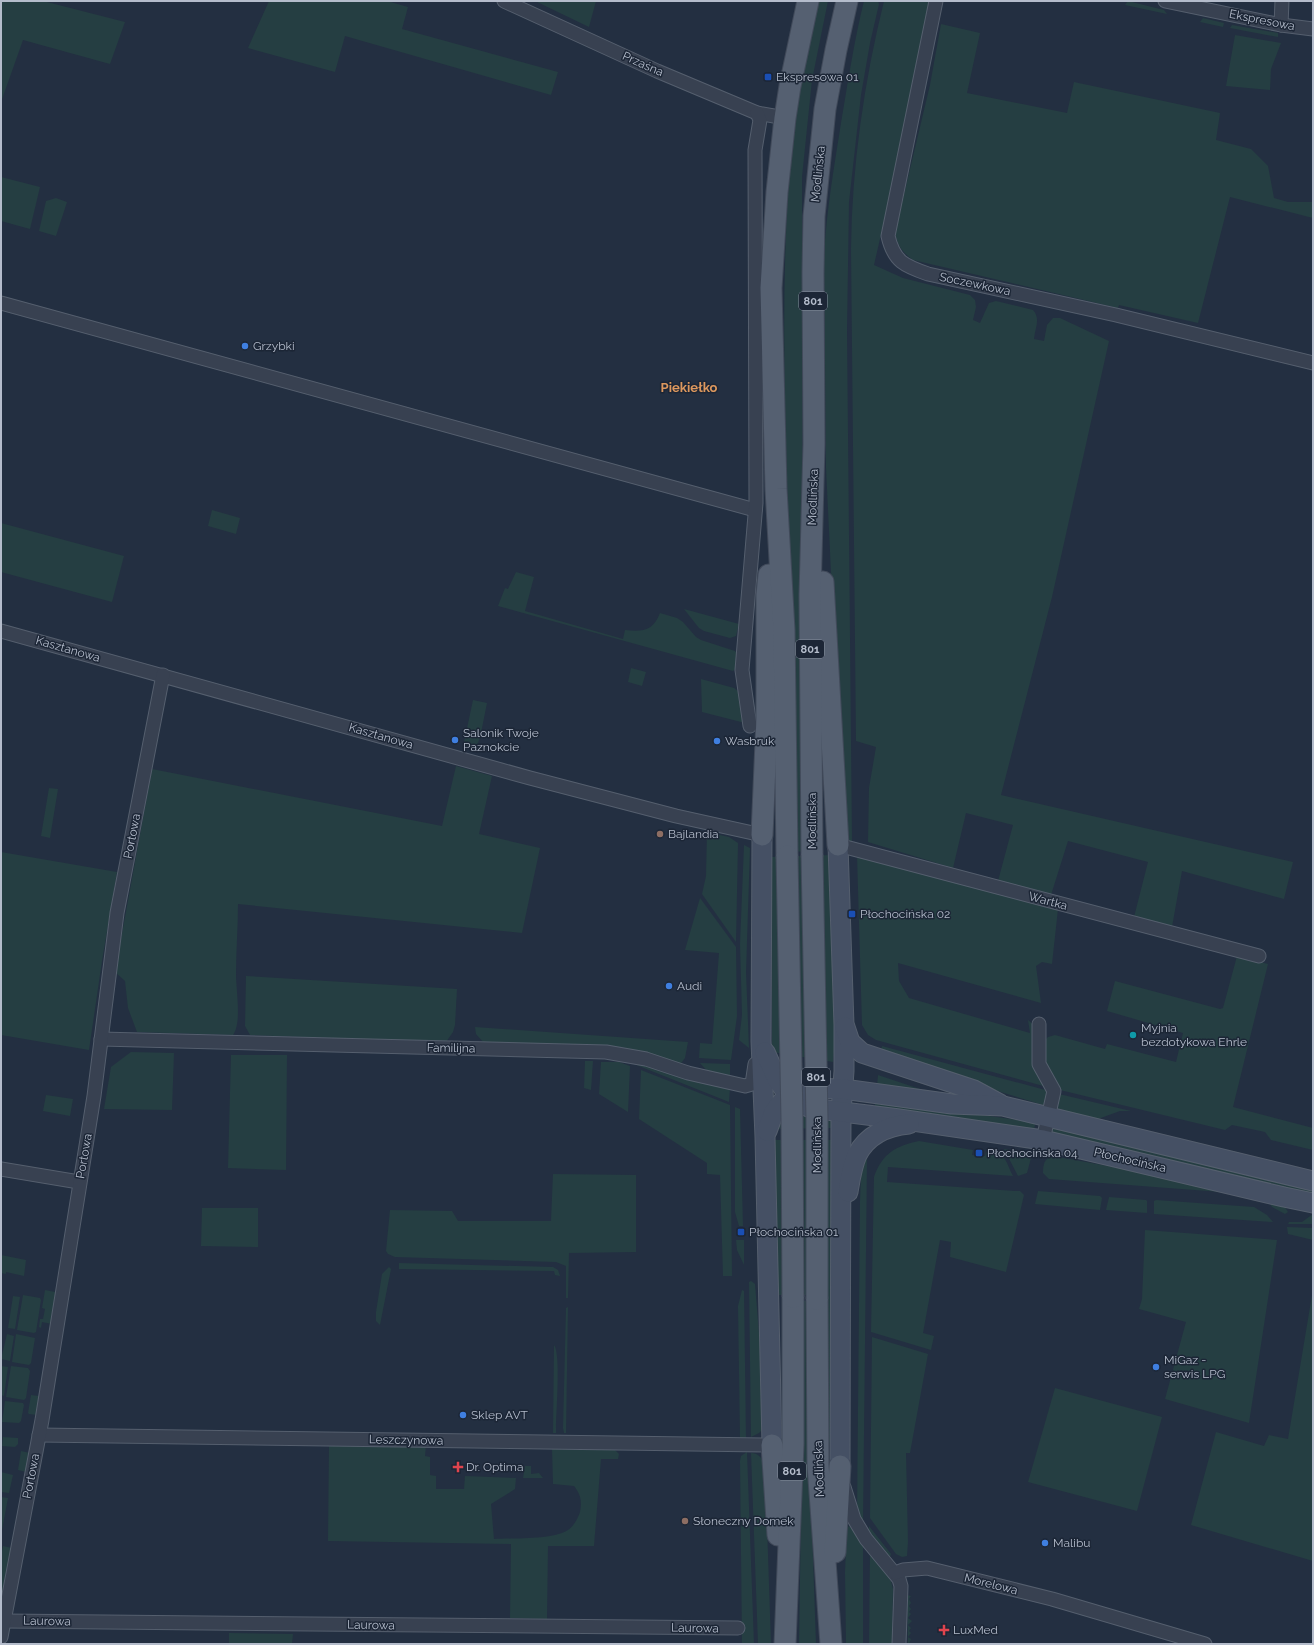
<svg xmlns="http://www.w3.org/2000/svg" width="1314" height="1645" viewBox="0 0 1314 1645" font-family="Raleway,sans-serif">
  <rect width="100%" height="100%" fill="#232f41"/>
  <g fill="#253e42">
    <polygon points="1,1 43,1 125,22 110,64 23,40 1,102"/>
    <polygon points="269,1 387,1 408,7 402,29 558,72 551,95 345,36 335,72 248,48"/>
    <polygon points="535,1 596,1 589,27"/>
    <path d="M 816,1 L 828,1 L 812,80 L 802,177 L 803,852 L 795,851 C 794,750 792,649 789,547 C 785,409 779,270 793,132 C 798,88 807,44 816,1 Z"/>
    <path d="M 864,1 L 878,1 L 879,4 L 870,43 L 861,95 L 849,202 L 847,331 L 852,842 L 847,839 L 839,739 L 826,468 L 824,259 C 826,213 834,168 841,123 C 848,82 854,41 864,1 Z"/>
    <path d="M 884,1 L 930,1 L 895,174 L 874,265 L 903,278 L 970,295 L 975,300 L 976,307 L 973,320 L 980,323 L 989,303 L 996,301 L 1033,310 C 1041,319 1035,328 1034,339 L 1044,341 L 1047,325 L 1053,318 L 1060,318 L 1109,341 L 1052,597 L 1001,795 L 1293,862 L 1284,899 L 1182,871 L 1172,927 L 1134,917 L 1148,862 L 1068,841 L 1051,895 L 998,881 L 1013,825 L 966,813 L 953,868 L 868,842 L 869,788 L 876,747 L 856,741 L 851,249 C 852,165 864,82 884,1 Z"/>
    <polygon points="1128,1 1164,10 1167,14 1125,5"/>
    <polygon points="1203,18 1224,23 1223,27 1200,22"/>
    <path d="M 941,24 L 980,33 L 967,93 L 1067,113 L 1074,82 L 1220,113 L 1216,140 L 1251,149 L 1268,166 L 1274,198 L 1288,202 L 1313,202 L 1313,218 L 1230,197 L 1198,323 L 1119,305 L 1118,308 L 913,260 C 902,252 897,245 895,232 L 930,85 Z"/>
    <polygon points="1232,25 1278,33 1278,37 1230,28"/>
    <polygon points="1235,35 1281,43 1271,69 1270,90 1226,86"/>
    <polygon points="1,177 40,187 30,229 1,221"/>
    <polygon points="56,198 67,202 56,236 39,231 46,201"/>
    <polygon points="212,510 240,518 236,534 208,526"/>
    <polygon points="1,523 124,556 112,602 1,572"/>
    <path d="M 516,572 L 534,577 L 525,611 L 623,639 L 625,630 C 643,632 653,631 660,613 L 677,618 L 683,622 L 696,637 L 701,640 L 735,651 L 737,653 L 738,666 L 733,671 L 498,606 L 505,588 L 508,589 Z"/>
    <polygon points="684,609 739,624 736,636 730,638 704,631 699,628"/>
    <polygon points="631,668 646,672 642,686 628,682"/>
    <polygon points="701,679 734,688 739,692 745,723 702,712"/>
    <polygon points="473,700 487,703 480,738 475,750 463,747"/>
    <path d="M 456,766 L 492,776 L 479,834 L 540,848 L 522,933 L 238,904 C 238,927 236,951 236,974 C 236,990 242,1023 233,1035 L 137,1032 L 128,1008 L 125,981 L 115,972 L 152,769 L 442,826 Z"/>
    <polygon points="49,788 58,789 50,838 41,836"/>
    <polygon points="707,832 729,837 738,843 736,942 702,894 706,876"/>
    <polygon points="744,845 750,848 746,972 749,1048 739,1040 742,1015 740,944"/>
    <polygon points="1,852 117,872 102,961 89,1050 1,1035"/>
    <polygon points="831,855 836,1032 833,1062 772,1052 772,857"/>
    <polygon points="857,855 1058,909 1052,964 1042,962 1036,966 1041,1003 898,963 899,981 909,998 1030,1033 1028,1020 1035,1026 1047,1087 876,1040 868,1035 862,1025"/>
    <polygon points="700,898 736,947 737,1016 731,1060 699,1058 700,1043 712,1044 719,953 685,950"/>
    <polygon points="1237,956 1268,964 1233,1107 1313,1128 1313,1150 1271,1140 1265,1132 1232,1125 1225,1130 1060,1090 1045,1063 1045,1040 1048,1037 1055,1035 1105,1049 1107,1044 1176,1062 1183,1033 1107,1011 1115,981 1220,1009 1223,1008"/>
    <polygon points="246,976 457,989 455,1025 453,1032 446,1042 250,1035 245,1026"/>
    <polygon points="475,1027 688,1042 685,1058 679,1066 627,1048 611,1046 483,1042 476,1034"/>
    <polygon points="882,1046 1049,1091 1046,1103 1043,1105 880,1055"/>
    <polygon points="131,1052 174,1053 172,1110 104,1109 111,1067"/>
    <polygon points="231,1055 287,1055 286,1170 228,1168"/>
    <polygon points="619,1058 634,1060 681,1078 730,1088 729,1102"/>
    <polygon points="585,1061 593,1061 591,1090 584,1088"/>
    <polygon points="601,1062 619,1062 630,1066 628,1112 599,1094"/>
    <polygon points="700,1063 730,1064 730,1077 707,1071"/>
    <polygon points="641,1070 730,1105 732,1276 723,1276 720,1175 707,1174 707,1163 639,1119"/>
    <polygon points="878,1075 923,1090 924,1091 877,1086"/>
    <polygon points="1059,1094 1131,1111 1120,1111 1098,1119 1086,1118 1059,1110 1058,1108"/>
    <polygon points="46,1095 73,1099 70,1116 43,1111"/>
    <polygon points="875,1100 1032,1122 1035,1125 1034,1130 875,1109"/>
    <polygon points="735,1107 740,1109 743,1226 739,1226 735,1212"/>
    <polygon points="788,1116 830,1117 833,1118 832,1128 776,1129 780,1121"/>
    <polygon points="1056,1127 1313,1188 1313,1195 1051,1134 1053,1129"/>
    <polygon points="773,1140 832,1140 831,1443 828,1442 827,1295 776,1295"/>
    <path d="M 919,1141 L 973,1150 L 972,1155 L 985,1156 L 986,1152 C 1007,1154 1004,1158 1013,1176 L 888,1167 L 887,1182 L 1015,1191 L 1020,1191 L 1024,1195 L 1006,1272 L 950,1257 L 951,1242 L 940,1240 L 923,1333 L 934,1336 L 931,1350 L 871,1332 L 874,1177 C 882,1154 895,1146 919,1141 Z"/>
    <path d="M 1004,1149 C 1014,1151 1024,1150 1031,1158 L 1027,1173 L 1018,1176 Z"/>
    <path d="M 1053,1156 L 1146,1173 L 1222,1190 L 1221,1192 L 1049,1179 L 1043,1173 C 1043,1165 1044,1158 1053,1156 Z"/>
    <polygon points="865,1159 867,1159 863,1525 857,1515 860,1201 861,1176"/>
    <polygon points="553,1174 636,1175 636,1252 569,1253 568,1298 566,1298 566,1266 556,1262 395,1257 388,1254 386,1251 390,1210 452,1211 458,1221 551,1221"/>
    <polygon points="1038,1191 1100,1196 1102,1198 1100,1210 1035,1204"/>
    <polygon points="1109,1197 1146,1200 1147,1201 1147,1213 1106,1210"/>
    <polygon points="1156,1200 1254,1207 1267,1215 1273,1222 1154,1214 1154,1201"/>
    <polygon points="1268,1201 1283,1204 1288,1212 1285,1214 1272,1207"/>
    <polygon points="202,1208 258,1208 258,1247 201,1246"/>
    <polygon points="1313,1214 1313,1224 1288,1224 1289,1222 1302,1222"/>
    <polygon points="1287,1227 1313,1228 1313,1240 1288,1234"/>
    <polygon points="1145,1230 1277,1240 1249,1423 1165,1399 1186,1322 1139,1309 1142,1299"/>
    <polygon points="736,1240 744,1240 744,1265 737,1250"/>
    <polygon points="1,1255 26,1260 24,1276 6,1272 6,1274 1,1273"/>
    <polygon points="399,1263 553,1267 558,1270 560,1276 555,1275 554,1271 399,1269"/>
    <polygon points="389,1267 391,1269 380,1325 376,1321 376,1312 382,1274"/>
    <polygon points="751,1281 755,1284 761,1358 763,1429 759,1433 751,1437 749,1282"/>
    <polygon points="1313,1289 1313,1561 1191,1525 1216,1432 1264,1446 1269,1435 1288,1439"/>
    <polygon points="45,1290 55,1292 56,1294 52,1324 42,1322 41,1328 39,1327 40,1319 43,1319 45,1309 42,1308"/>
    <polygon points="742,1290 744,1291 746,1438 740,1438 738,1306"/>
    <polygon points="23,1295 40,1298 41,1300 36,1332 34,1333 17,1330"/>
    <polygon points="13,1296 20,1297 15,1329 8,1328"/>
    <polygon points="800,1301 808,1301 810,1470 816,1644 799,1644 802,1448"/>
    <polygon points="568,1307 566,1433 564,1433 563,1428 566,1308"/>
    <polygon points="7,1334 14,1336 10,1361 1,1359"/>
    <polygon points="16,1334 35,1338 31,1363 29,1365 12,1362"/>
    <polygon points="872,1337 928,1354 910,1453 906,1453 908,1542 907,1556 902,1557 896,1554 870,1518"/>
    <path d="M 554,1345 C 561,1353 556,1414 556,1428 L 556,1433 L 553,1433 Z"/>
    <polygon points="1,1366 8,1367 4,1396 1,1395"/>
    <polygon points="11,1366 28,1368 30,1371 26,1398 24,1400 6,1397"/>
    <polygon points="1055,1388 1162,1417 1137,1511 1028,1482"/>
    <polygon points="31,1395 39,1396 40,1398 37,1415 29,1414 28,1413"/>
    <polygon points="5,1401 23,1403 24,1405 21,1421 19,1423 2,1422"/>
    <polygon points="3,1437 18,1438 18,1444 15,1447 2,1446"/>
    <path d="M 329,1444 L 426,1446 L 425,1456 L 430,1457 L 430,1475 L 436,1476 L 436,1489 L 464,1489 L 465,1476 L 516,1478 L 515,1489 L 491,1504 L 494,1539 C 513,1538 552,1540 568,1530 C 574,1526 578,1518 580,1512 C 582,1501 581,1495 574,1486 L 553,1484 L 552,1449 L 615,1450 L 619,1454 L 618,1459 L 601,1459 L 594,1546 L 548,1546 L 547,1619 L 510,1618 L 511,1544 L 328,1541 Z"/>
    <polygon points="21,1451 30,1453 26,1472 18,1470"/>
    <polygon points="747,1452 754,1644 742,1644 740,1461 741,1456"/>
    <path d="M 751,1453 C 759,1453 762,1459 765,1465 L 771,1644 L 758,1644 Z"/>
    <polygon points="525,1466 531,1466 531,1474 539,1473 543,1478 523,1478"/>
    <polygon points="1,1472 13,1475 9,1493 1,1492"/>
    <polygon points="1,1497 8,1498 2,1530 1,1530"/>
    <polygon points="851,1526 863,1542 863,1644 846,1644 845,1572 847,1527"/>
    <path d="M 869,1526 L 891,1554 L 890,1557 C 881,1551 867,1538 869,1526 Z"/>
    <polygon points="3,1546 12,1548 3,1595 1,1595 1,1556"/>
    <polygon points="870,1550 891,1581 893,1589 892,1644 869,1644"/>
    <polygon points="907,1595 911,1596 909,1599 911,1603 909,1606 911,1609 909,1612 911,1614 908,1618 912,1621 908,1625 911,1628 909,1631 911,1633 908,1637 911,1639 909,1644 908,1644"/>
    <polygon points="229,1633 293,1634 292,1644 229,1644"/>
  </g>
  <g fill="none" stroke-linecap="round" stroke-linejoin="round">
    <g stroke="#555f6e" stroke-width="15">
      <g id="street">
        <polyline points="504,1 657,71 757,113 785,118"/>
        <path d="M 936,1 L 888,236 C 894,262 905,266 928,274 L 1116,315 L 1313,363"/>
        <polyline points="1165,1 1281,25 1313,29"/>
        <polyline points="1281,25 1282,1"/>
        <polyline points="1,303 755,510"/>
        <polyline points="1,631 530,778 676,816 762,835"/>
        <polyline points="750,726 742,670 756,503 755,150 760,120 757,113"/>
        <polyline points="838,845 1259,956"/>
        <polyline points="1039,1024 1039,1064 1054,1091 1043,1140"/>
        <polyline points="101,1039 606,1052 646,1059 688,1073 745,1086 752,1084 755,1064"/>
        <polyline points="1,1169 79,1182"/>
        <polyline points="39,1435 772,1445"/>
        <polyline points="844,1487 854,1519 866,1539 899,1579 901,1586 899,1644"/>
        <polyline points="895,1573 903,1570 927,1568 1052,1599 1205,1644"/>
        <polyline points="4,1621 738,1628"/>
        <polyline points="1,1637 42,1420 94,1096 117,913 163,675"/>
      </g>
    </g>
    <g stroke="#555f6e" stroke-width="21">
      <g id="secondary">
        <polyline points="762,835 761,1041 765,1137 772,1445"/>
        <polyline points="838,845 844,1025 844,1071 841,1112 840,1466"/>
        <polyline points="845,1027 850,1042 862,1053 974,1090 1000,1104"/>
        <polyline points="765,1052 777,1079 789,1096 797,1102 811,1108 899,1119 1043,1140 1284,1197 1313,1203"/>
        <polyline points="767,1131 774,1112 781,1103 789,1096 805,1088 843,1089 952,1104 1003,1106 1313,1181"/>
        <path d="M 848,1192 C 850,1180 852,1166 857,1155 C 867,1135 888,1126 909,1124"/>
      </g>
    </g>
    <g stroke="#414a5a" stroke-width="23">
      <g id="primary">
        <polyline points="823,582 838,845"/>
        <polyline points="762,835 767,718 767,595 769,575"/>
        <polyline points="812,855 810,595 814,444 813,273 814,216 825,109 836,50 847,1"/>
        <polyline points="787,856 784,630 776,489 771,288 777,192 785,118 790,86 808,1"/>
        <polyline points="817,1299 818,1465 831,1644"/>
        <polyline points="772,1445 778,1535"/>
        <polyline points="835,1552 840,1466"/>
        <polyline points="785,1644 793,1444 793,1297"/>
      </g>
    </g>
    <use href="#street" stroke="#384151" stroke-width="13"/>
    <use href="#secondary" stroke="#455064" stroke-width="19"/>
    <use href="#primary" stroke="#556071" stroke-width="21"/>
    <g stroke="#414a5a" stroke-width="23" stroke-linecap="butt">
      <g id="primary-bridge">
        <polyline points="812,855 817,1119 817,1299"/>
        <polyline points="787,856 792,1119 793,1297"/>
      </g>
    </g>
    <use href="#primary-bridge" stroke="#556071" stroke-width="21"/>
  </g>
  <g fill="#1a4fb4" stroke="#1c2636" stroke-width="1.5">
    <rect x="764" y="73" width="8" height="8" rx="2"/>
    <rect x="848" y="910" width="8" height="8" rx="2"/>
    <rect x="975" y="1149" width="8" height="8" rx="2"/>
    <rect x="737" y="1228" width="8" height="8" rx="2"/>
  </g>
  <g fill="#3f7fe0" stroke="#1c2636" stroke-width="1.5">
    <circle cx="245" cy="346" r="4"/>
    <circle cx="455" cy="740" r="4"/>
    <circle cx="717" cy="741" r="4"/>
    <circle cx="669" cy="986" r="4"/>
    <circle cx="1156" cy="1367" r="4"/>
    <circle cx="463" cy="1415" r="4"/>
    <circle cx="1045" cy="1543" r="4"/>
  </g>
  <g fill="#8d6e63" stroke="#1c2636" stroke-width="1.5">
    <circle cx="660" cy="834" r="4"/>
    <circle cx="685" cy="1521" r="4"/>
  </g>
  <circle fill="#0f9aa8" stroke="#1c2636" stroke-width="1.5" cx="1133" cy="1035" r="4"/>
  <g fill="#e0444e" stroke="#1c2636" stroke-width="1.5">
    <path d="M456 1461h4v4h4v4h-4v4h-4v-4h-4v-4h4z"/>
    <path d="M942 1624h4v4h4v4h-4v4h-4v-4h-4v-4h4z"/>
  </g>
  <g text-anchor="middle" stroke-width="3" stroke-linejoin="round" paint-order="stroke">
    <g fill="#1c2636" stroke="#868f9e" stroke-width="1">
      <rect x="799" y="292" width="28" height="18" rx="3"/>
      <rect x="796" y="640" width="28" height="18" rx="3"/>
      <rect x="802" y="1068" width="28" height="18" rx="3"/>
      <rect x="778" y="1462" width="28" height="18" rx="3"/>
    </g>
    <g font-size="11" font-weight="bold" fill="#b4bccb">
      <text x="813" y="305">801</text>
      <text x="810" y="653">801</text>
      <text x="816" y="1081">801</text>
      <text x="792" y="1475">801</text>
    </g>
    <g font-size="12" fill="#b4bccb" stroke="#1c2636">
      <text transform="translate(1262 20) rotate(11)" y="4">Ekspresowa</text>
      <text transform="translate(643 64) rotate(24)" y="4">Przaśna</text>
      <text transform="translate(818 174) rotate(-84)" y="4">Modlińska</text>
      <text transform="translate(975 284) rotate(12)" y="4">Soczewkowa</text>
      <text transform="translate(813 497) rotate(-88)" y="4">Modlińska</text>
      <text transform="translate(68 649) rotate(16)" y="4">Kasztanowa</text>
      <text transform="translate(381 736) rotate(16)" y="4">Kasztanowa</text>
      <text transform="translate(812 821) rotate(-90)" y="4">Modlińska</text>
      <text transform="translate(132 836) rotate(-79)" y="4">Portowa</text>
      <text transform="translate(1048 901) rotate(15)" y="4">Wartka</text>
      <text transform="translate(451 1048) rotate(1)" y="4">Familijna</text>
      <text transform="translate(817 1145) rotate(-90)" y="4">Modlińska</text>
      <text transform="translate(84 1156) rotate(-80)" y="4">Portowa</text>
      <text transform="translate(1130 1160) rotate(13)" y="4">Płochocińska</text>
      <text transform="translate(406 1440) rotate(1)" y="4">Leszczynowa</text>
      <text transform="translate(819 1469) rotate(-92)" y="4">Modlińska</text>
      <text transform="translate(31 1476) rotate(-79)" y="4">Portowa</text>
      <text transform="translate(991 1584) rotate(14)" y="4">Morelowa</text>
      <text transform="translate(47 1621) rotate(1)" y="4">Laurowa</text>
      <text transform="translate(371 1625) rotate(1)" y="4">Laurowa</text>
      <text transform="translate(695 1628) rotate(1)" y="4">Laurowa</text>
    </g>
    <g font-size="12" fill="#b4bccb" stroke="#1c2636" text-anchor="start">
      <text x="776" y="81">Ekspresowa 01</text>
      <text x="253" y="350">Grzybki</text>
      <text x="463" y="737">Salonik Twoje<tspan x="463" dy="14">Paznokcie</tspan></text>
      <text x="725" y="745">Wasbruk</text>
      <text x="668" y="838">Bajlandia</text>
      <text x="860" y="918">Płochocińska 02</text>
      <text x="677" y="990">Audi</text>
      <text x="1141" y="1032">Myjnia<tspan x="1141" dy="14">bezdotykowa Ehrle</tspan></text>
      <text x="987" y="1157">Płochocińska 04</text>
      <text x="749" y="1236">Płochocińska 01</text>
      <text x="1164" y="1364">MiGaz -<tspan x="1164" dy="14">serwis LPG</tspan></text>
      <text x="471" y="1419">Sklep AVT</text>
      <text x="466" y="1471">Dr. Optima</text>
      <text x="693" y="1525">Słoneczny Domek</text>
      <text x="1053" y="1547">Malibu</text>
      <text x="953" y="1634">LuxMed</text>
    </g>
    <g font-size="13" font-weight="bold" fill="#dd985e" stroke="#1c2636">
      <text x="689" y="392">Piekiełko</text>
    </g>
  </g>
  <rect width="1314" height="1645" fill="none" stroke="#b4bccb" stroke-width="4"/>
</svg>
